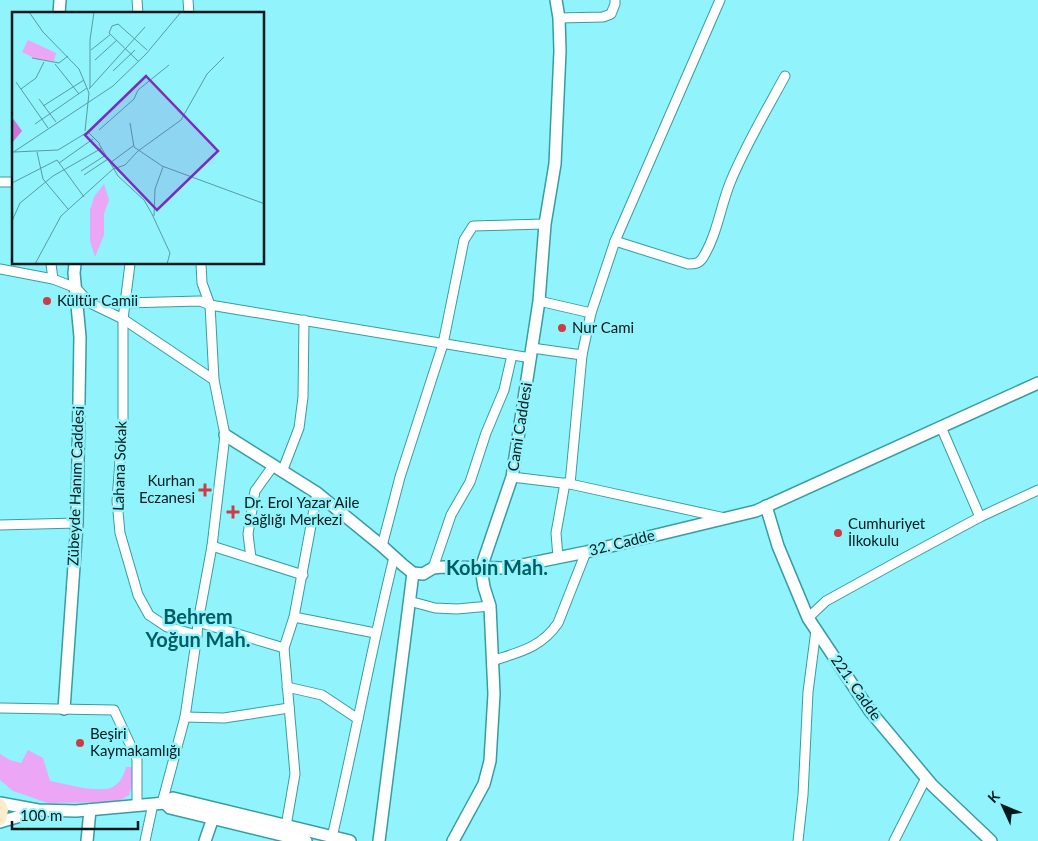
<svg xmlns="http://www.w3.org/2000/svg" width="1038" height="841" viewBox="0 0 1038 841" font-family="Lato,sans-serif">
  <rect width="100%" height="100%" fill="#91f3fb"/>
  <path fill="#eca6f6" d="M 28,750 L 43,758 L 50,781 C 67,784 89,791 106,789 C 117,788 124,777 126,767 L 132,767 L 133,783 L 129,795 L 117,802 L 48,803 L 13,791 L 0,780 L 0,754 L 10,760 L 21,763 Z"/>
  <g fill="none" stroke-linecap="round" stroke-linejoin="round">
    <g stroke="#369da5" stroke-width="11">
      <g id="minor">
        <polyline points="137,0 138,14"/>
        <polyline points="188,0 189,14"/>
        <polyline points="559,18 603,17 611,14 615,4 615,0"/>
        <polyline points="0,182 14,182"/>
        <path d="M 615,241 L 688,264 C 694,264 698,264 702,259 C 717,236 720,208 730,183 C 745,146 766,111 785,76"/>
        <polyline points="51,264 53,279"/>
        <polyline points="130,264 123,319 123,419 117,501 120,533 138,595 149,615 167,627 197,635"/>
        <polyline points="0,269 53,279 76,288 90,303 123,319 214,380"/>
        <polyline points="539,301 591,313"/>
        <polyline points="125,303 200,301 210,305 531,358"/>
        <polyline points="532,348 582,355"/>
        <polyline points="941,427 980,517"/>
        <polyline points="282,472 299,428 303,397 304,320"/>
        <polyline points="512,477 570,484 725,518"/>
        <polyline points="570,484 582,355 591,313 615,241 720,0"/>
        <polyline points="0,525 77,523"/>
        <polyline points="212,546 303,575"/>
        <polyline points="382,546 400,477 443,344 464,240 473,226 545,224"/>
        <polyline points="558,557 556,533 565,483"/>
        <polyline points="251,558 248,534 255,491 273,466"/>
        <polyline points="433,568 451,515 470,482 486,433 504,390 512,355"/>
        <polyline points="409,601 435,608 457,609 490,606"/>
        <polyline points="294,617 375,633"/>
        <polyline points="808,618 826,601 904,558 980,517 1038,490"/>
        <polyline points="198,622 284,648"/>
        <path d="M 492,661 C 519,652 541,648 558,623 L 586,552"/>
        <polyline points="287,687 322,695 358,719"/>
        <polyline points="0,708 114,710 137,759 137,806"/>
        <polyline points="185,717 224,718 289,708"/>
        <polyline points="162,803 185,717 197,635 198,622 212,546 225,435 214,380 210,305 202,283 201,264"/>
        <polyline points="286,826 295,774 284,648 294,617 317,493"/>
        <path d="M 332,837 C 354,744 371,650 394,557"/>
        <polyline points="145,841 153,804"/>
        <polyline points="798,841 803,795 808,692 816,630"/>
        <polyline points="894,841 926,778"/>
      </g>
    </g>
    <g stroke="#369da5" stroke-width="14">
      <g id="tertiary">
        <polyline points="59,14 60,0"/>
        <polyline points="225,435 317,493 382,546 403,565 413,573 423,574 433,568 443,567 507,568 586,552 756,511 1038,383"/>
        <polyline points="766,506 778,546 808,618 870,711 932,785 991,841"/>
        <polyline points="64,709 77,523 80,337 74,273 75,264"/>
        <polyline points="0,803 38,810 76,811 165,803 173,798 350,841"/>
        <polyline points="165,803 170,808 306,841"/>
        <polyline points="0,822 37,811"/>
        <polyline points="87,841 90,810"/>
        <polyline points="205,841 215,812"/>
        <polyline points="379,841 413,573"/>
        <polyline points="453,841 484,784 490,761 494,694 490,606 484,587 481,568 512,477 539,301 545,224 555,164 560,51 559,18 556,0"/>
      </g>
    </g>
    <g stroke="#369da5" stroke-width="15">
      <polyline id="secondary" points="0,805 2,810 0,819"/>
    </g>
    <use href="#minor" stroke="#fff" stroke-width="9"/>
    <use href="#tertiary" stroke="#fff" stroke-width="11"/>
    <use href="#secondary" stroke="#fdecca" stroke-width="12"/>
  </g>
  <g fill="#cc3c43" stroke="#91f3fb" stroke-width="2">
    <circle cx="47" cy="301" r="5"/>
    <circle cx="562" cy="328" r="5"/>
    <path d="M202.5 482.5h5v5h5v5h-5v5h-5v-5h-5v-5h5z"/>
    <path d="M230.5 504.5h5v5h5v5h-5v5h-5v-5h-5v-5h5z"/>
    <circle cx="838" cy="533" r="5"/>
    <circle cx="80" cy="743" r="5"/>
  </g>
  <g text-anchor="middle" stroke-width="5" stroke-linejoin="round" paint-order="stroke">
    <g font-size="15" fill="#001a1c" stroke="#91f3fb" text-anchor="start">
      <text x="57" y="306">Kültür Camii</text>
      <text x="572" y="333">Nur Cami</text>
      <text x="195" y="486" text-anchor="end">Kurhan<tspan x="195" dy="17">Eczanesi</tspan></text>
      <text x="244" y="508">Dr. Erol Yazar Aile<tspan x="244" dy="17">Sağlığı Merkezi</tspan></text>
      <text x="848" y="529">Cumhuriyet<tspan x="848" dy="17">İlkokulu</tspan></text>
      <text x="90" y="739">Beşiri<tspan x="90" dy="17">Kaymakamlığı</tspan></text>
    </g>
    <g font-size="15" fill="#001a1c" stroke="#91f3fb">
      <text transform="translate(520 427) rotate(-81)" y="5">Cami Caddesi</text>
      <text transform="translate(120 466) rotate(-88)" y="5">Lahana Sokak</text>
      <text transform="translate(76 486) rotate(-88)" y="5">Zübeyde Hanım Caddesi</text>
      <text transform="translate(622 543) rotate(-14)" y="5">32. Cadde</text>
      <text transform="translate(856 688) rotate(55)" y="5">221. Cadde</text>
    </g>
    <g font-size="20" font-weight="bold" fill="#005d63" stroke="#91f3fb">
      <text x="497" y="575">Kobin Mah.</text>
      <text x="198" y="624">Behrem<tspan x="198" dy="23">Yoğun Mah.</tspan></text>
    </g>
  </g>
  <g transform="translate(12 12)">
    <rect width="252" height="252" fill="#91f3fb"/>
    <path d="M 16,28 L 44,41 L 42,49 L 24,47 L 10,40 ZM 92,172 L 97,188 L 92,202 L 92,223 L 83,245 L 78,229 L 78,198 L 82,185 Z" fill="#eca6f6"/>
    <path d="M 0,105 L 10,119 L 0,131 Z" fill="#cd75d9"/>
    <path fill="none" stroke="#579ca2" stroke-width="1" d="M 17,0 L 31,20 L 67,57 L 77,81 L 73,119M 79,38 L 99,22M 20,46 L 47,51 L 56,44M 83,48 L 105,28M 126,49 L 97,21 L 100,14 L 106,12 L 135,38M 43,52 L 67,82M 101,59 L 123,38M 4,70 L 36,116M 78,76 L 78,28 L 82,0M 9,77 L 24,66 L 32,50M 77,77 L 133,15M 27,87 L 44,110M 31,94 L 72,68M 118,111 L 122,135 L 150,154 L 253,192M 23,112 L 75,76M 87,118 L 122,87 L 126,78 L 157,53M 76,120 L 88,132M 87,132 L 106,164 L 132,188 L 140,202 L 158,241 L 155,252M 2,140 L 46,138 L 74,121M 25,140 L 31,167 L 56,197M 0,141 L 101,74 L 134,42 L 169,0M 47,151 L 81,127M 98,151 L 121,134M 69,159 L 94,143M 72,163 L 96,147M 0,171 L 45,148 L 72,185M 142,204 L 143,177 L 151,155M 0,209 L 8,191 L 41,164 L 90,136M 23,252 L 49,204 L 101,157 L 113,153 L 126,139 L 169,108 L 195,62 L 212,45"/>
    <path fill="#7b2cbf" fill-opacity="0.15" stroke="#7b2cbf" stroke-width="2.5" d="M 134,64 L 206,139 L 145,198 L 73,123 Z"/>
    <rect width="252" height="252" fill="none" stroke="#001a1c" stroke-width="2.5"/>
  </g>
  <g transform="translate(1003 806) rotate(314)" stroke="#91f3fb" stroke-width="4" paint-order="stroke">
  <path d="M0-4L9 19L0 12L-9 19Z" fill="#001a1c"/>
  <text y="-8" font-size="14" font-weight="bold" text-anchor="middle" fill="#001a1c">K</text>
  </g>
  <path d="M12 821v8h126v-8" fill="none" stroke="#001a1c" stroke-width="2.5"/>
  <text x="20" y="821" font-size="15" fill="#001a1c" stroke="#91f3fb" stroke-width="4" paint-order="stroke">100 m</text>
</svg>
